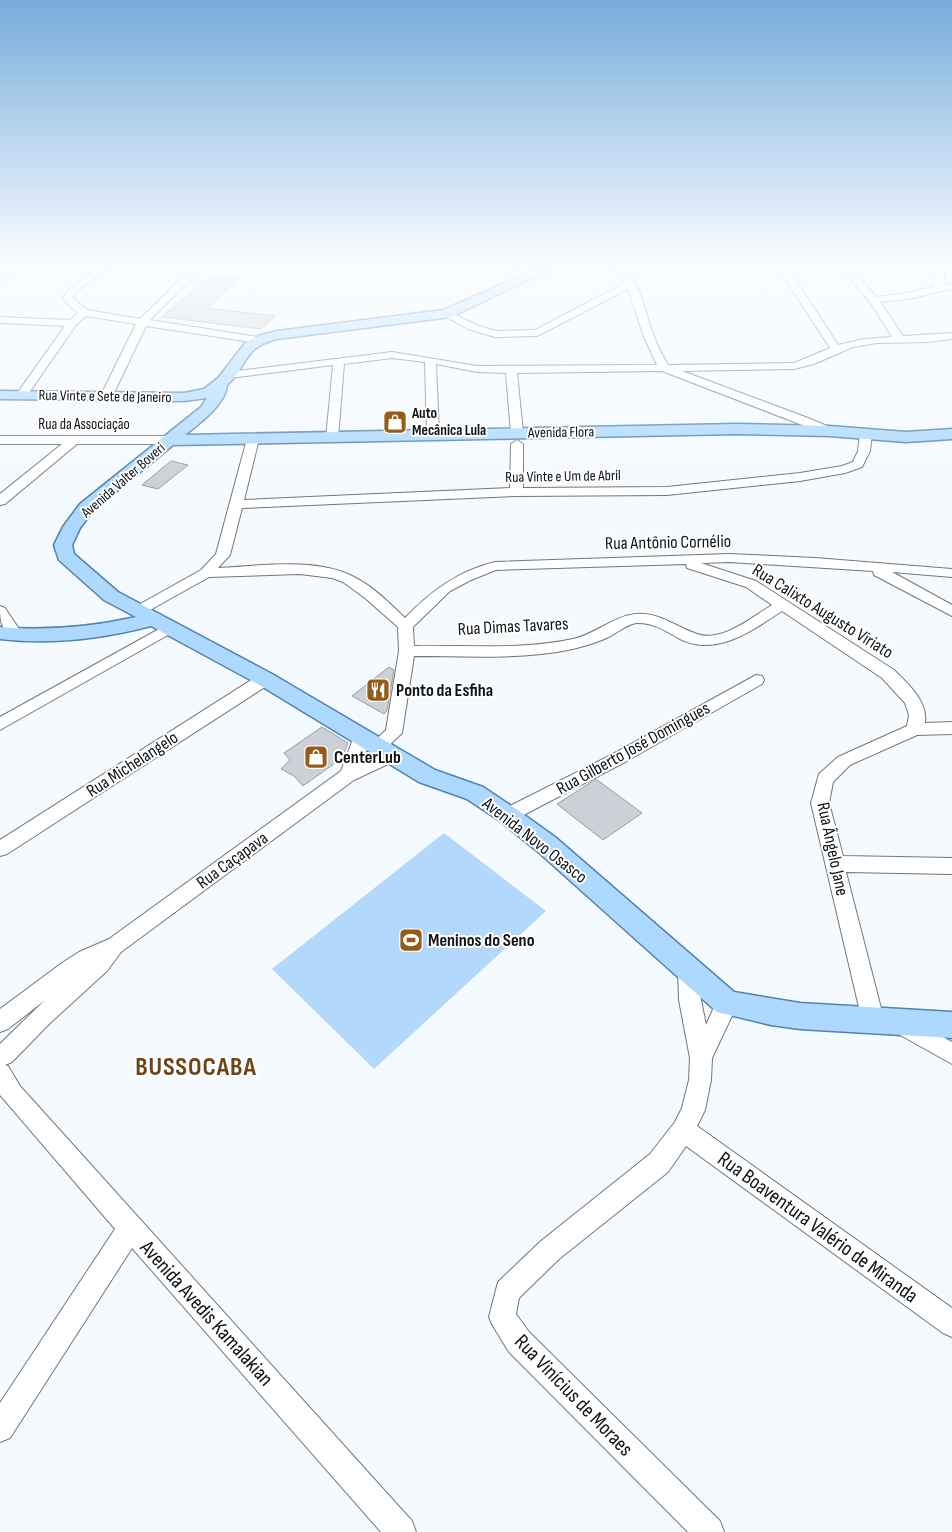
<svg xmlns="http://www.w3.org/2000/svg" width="952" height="1532" viewBox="0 0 952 1532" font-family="'Sofia Sans Condensed',sans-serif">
  <rect width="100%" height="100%" fill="#f5faff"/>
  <polygon fill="#b2d9fc" points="444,833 546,911 374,1069 272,969"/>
  <g fill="#cbd1d7" stroke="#989ea3">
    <polygon points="212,275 239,278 207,308 275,316 261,329 162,317"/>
    <polygon points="171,461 188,465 158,489 142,485"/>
    <polygon points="389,667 394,670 387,711 384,714 352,696"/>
    <polygon points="322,727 348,743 342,758 303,786 294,776 281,769 290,760 284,753"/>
    <polygon points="596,779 642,813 603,840 557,804"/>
  </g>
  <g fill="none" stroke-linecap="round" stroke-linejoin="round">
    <g stroke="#71777c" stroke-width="2">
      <g id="minor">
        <polygon points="8,268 19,268 0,282 0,274"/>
        <polygon points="97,268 108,268 75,293 73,298 87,310 140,319 192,268 202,268 150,320 257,337 262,340 257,343 146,326 113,395 107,398 101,395 136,324 86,316 76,325 26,397 18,397 16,395 65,326 0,323 0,317 70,320 78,313 63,299 68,290"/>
        <polygon points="512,268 526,268 540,274 535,277"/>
        <path d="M 611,268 L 622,268 C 640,283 644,307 651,328 C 655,341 661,353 668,365 L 794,363 L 830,348 L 778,268 L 788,268 L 838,345 L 864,339 L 892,337 L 870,302 L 841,268 L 851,268 L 876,297 L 908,293 L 933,287 L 935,268 L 945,268 L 943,285 L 952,283 L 952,289 L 908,299 L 880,302 L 903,336 L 952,333 L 952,339 L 927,342 L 877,343 L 853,347 L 814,364 L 794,369 L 682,371 L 808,418 L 832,428 L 834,431 L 828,435 L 662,371 L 517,373 L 523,433 L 517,437 L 511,433 L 506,373 L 477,372 L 436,364 L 439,434 L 433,438 L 427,434 L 425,362 L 392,358 L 344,364 L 338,438 L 332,442 L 326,438 L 333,365 L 229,378 L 223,375 L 229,372 L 392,352 L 477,366 L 657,365 L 644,337 L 628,289 L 537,336 L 495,337 L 468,329 L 441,314 L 442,312 L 450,312 L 476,325 L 496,331 L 535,330 L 625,283 Z"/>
        <path d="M 866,430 L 872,434 L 870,451 L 862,467 L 845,473 L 800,481 L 667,495 L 516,496 L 242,508 L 230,555 L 218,568 C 259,566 317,557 354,577 C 374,587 389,603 405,618 C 431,591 458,571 495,562 L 730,554 L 815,558 L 952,569 L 952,577 L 892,572 L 952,605 L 952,616 L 874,575 L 873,571 L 730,562 L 701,563 L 756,581 L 894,670 C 908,684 928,701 925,723 L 952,722 L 952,734 L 917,735 L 850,765 L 833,782 L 829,803 L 843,856 L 952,858 L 952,874 L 846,872 L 884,1020 L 881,1027 L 873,1030 L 865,1027 L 862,1020 L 811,803 L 819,774 L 838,757 L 907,726 L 909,715 L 905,703 L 882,678 L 782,611 C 751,631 716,658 678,638 C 665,630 651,622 636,623 C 626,625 618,632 609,637 C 598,642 585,646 573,649 C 521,660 467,656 414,656 L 402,733 L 383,751 L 377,753 L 371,751 L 368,747 L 386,730 L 399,651 L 398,627 L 365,598 L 343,582 L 332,578 L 300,574 L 209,577 L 143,614 L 133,614 L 131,611 L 133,608 L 201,570 L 216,554 L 247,439 L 253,435 L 259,439 L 244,500 L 510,488 L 511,444 L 517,440 L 523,444 L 523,488 L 667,487 L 800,473 L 842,466 L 853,462 L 858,451 L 860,434 ZM 686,564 L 687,568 L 746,587 L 772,605 C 752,617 722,643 697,634 C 676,627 659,612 636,614 C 613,616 596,634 573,639 C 522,650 467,645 414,646 L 413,627 L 450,591 L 471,580 L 496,570 Z"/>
        <polygon points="0,436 169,436 175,440 169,444 77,444 5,504 0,505 0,494 62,444 0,444"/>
        <path d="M 0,606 L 5,608 L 23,635 L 20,638 L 10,638 C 1,625 0,622 0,606 Z"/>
        <polygon points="170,623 175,625 178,628 175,631 0,730 0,717"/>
        <polygon points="265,674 271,675 273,679 271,683 7,854 0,856 0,840 259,675"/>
        <polygon points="756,675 762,676 764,680 762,684 625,762 514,820 508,822 502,820 499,815 502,810 613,754"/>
        <polygon points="362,733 368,735 371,739 362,762 393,749 399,751 402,755 399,759 354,780 121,952 107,971 50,1023 12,1062 5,1065 8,1066 20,1086 412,1521 416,1532 381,1532 132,1248 10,1438 0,1442 0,1403 115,1229 0,1095 0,1044 45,1000 8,1029 0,1032 0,1009 62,963 79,952 109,939 341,771 353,739 356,735"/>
        <polygon points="688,960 695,963 698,969 701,1000 706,1025 719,996 727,993 735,996 738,1003 712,1058 711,1080 705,1110 697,1126 952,1308 952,1337 943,1333 686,1146 668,1172 559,1259 519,1298 516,1314 529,1332 720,1521 724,1532 688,1532 509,1352 493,1326 489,1317 498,1282 541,1241 650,1154 675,1122 682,1108 689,1080 690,1058 679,1000 678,969 681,963"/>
        <polygon points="901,1014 952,1042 952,1064 893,1031 890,1024 893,1017"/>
      </g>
    </g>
    <g stroke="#5383ab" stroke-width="3">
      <path id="major" d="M 538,268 L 554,268 L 451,317 L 277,339 C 243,347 248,366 227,385 C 226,404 199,424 185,435 L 737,424 L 829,426 L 906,432 L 952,429 L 952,439 L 906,442 L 829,436 L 737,434 L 173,445 L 92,512 L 80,528 L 72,545 L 74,554 L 118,592 L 272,674 L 435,770 L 483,787 L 516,809 L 555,837 L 734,992 L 800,1003 L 952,1012 L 952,1038 L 800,1029 L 771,1025 L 717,1012 L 537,851 L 500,821 L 467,799 L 419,782 L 258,684 L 151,626 C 101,639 51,645 0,639 L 0,627 C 46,631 91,627 136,617 L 104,600 L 59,560 L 54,545 L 63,527 L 80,504 L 201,407 L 207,398 L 184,401 L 0,399 L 0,391 L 184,393 L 204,389 L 218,378 L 246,342 L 261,335 L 277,331 L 443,310 Z"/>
    </g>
    <use href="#minor" fill="#fff" fill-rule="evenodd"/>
    <use href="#major" fill="#add9fe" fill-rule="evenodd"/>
  </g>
  <linearGradient id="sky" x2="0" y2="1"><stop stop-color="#77acdb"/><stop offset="0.55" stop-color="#fafdff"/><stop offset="1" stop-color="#fafdff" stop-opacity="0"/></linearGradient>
  <rect width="952" height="483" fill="url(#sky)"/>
  <defs>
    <g id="shop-square" transform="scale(1.25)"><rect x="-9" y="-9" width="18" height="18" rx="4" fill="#945c17" stroke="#fff"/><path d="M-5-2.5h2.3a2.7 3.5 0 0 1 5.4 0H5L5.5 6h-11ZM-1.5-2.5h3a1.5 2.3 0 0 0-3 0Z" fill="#fff"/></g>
    <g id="restaurant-square" transform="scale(1.25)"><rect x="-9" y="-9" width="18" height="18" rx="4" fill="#945c17" stroke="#fff"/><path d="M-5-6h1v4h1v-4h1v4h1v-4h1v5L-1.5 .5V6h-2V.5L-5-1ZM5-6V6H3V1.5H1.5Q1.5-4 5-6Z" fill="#fff"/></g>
    <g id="stadium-square" transform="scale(1.25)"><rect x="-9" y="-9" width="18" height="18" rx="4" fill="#945c17" stroke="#fff"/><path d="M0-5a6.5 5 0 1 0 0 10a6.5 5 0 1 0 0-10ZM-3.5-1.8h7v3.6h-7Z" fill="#fff"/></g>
  </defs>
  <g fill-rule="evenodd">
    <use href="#shop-square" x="395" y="422"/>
    <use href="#restaurant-square" x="378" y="690"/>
    <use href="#shop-square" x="316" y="757"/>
    <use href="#stadium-square" x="411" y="940"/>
  </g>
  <g text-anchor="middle" stroke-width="4" stroke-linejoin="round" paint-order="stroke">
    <g font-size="15" fill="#101214" stroke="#fff">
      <text transform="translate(105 396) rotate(1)" y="5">Rua Vinte e Sete de Janeiro</text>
      <text x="84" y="429">Rua da Associação</text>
      <text transform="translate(561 432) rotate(-1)" y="5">Avenida Flora</text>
      <text transform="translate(563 476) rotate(-1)" y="5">Rua Vinte e Um de Abril</text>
      <text transform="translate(123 480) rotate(-41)" y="5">Avenida Valter Boveri</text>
    </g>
    <g font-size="15" font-weight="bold" fill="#101214" stroke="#fff" text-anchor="start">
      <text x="412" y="418">Auto<tspan x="412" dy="17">Mecânica Lula</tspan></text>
    </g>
    <g font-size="18" fill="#101214" stroke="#fff">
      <text transform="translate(668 542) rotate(-1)" y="6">Rua Antônio Cornélio</text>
      <text transform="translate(823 611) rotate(32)" y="6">Rua Calixto Augusto Viriato</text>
      <text transform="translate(513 626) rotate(-3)" y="6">Rua Dimas Tavares</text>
      <text transform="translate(633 748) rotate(-29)" y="6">Rua Gilberto José Domingues</text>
      <text transform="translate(132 764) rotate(-33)" y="6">Rua Michelangelo</text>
      <text transform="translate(535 840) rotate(38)" y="6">Avenida Novo Osasco</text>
      <text transform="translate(833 849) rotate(78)" y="6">Rua Ângelo Jane</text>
      <text transform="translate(232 860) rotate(-36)" y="6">Rua Caçapava</text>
    </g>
    <g font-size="18" font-weight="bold" fill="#101214" stroke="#fff" text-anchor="start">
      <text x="396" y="696">Ponto da Esfiha</text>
      <text x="334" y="763">CenterLub</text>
      <text x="428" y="946">Meninos do Seno</text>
    </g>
    <g font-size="21" fill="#101214" stroke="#fff">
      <text transform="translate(818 1227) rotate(36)" y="7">Rua Boaventura Valério de Miranda</text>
      <text transform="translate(207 1313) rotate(48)" y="7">Avenida Avedis Kamalakian</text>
      <text transform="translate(574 1395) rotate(46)" y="7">Rua Vinícius de Moraes</text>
    </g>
    <g font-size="26" font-weight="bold" letter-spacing="1" fill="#6d4519" stroke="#fff">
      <text x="196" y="1075">BUSSOCABA</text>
    </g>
  </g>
</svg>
